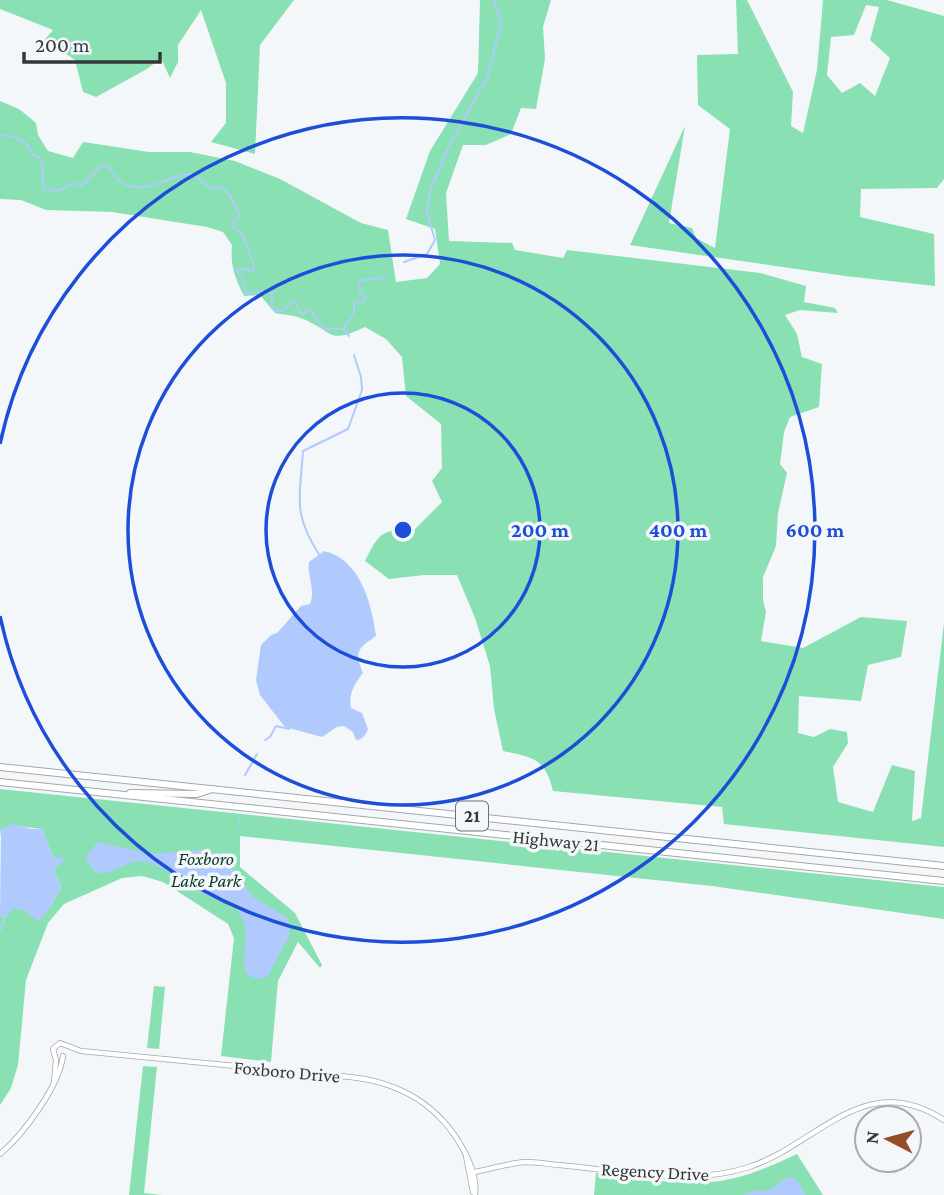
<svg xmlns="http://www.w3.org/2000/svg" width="944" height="1195" viewBox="0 0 944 1195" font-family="'Crimson Pro',serif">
  <rect width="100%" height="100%" fill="#f4f7fa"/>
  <g fill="#89e0b3" fill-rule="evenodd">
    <polygon points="0,0 294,0 260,45 255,154 211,142 226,123 226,83 201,10 178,45 178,62 170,78 161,58 147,69 96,97 83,92 75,60 45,39 53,30 0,9"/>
    <path d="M 480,0 L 551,0 L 543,27 L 545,59 L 536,109 L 521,108 L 511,134 L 486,145 L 463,145 L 446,193 L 449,241 L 512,243 L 515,250 L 563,258 L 567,250 L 760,273 L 806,286 L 804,302 L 835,308 L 838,313 L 800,310 L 785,315 L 797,334 L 802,357 L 822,364 L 819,407 L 790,417 L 784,432 L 780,464 L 787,473 L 778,513 L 776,546 L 763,577 L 763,600 L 766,612 L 761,641 L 803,648 L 861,617 L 907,621 L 901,657 L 868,665 L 861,701 L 799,696 L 798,733 L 814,737 L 830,729 L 847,732 L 848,743 L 833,767 L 838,802 L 873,812 L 892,765 L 915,771 L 912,821 L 921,818 L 944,623 L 944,847 L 724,824 L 722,807 L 553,791 C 545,758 534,758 503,751 L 494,709 L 490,666 L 475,618 L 457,575 L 424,575 L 389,579 L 365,561 C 380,531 382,530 415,529 L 442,502 L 432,481 L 442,468 L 441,424 L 406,396 L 402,357 L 386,339 L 365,327 C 327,345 335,332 303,319 C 295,315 284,315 275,313 L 260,295 L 244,296 C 235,278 230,265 232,245 L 223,232 L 207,227 L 112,212 L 46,210 L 21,200 L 0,199 L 0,101 L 19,109 L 36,123 L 38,135 L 48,151 L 73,158 L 83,142 L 149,152 L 190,152 L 235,161 L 280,179 L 361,223 L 388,230 L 396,282 L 427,278 L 440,264 L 435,229 L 406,219 L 430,151 L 478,73 Z"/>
    <path d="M 736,0 L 747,0 L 793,92 L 791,126 L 803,133 L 817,70 L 823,0 L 887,0 L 944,16 L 944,179 L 937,188 L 861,189 L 860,217 L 934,234 L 935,286 L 845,276 L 630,245 L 685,126 L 669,223 L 692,228 L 696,238 L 715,248 L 730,129 L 698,105 L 697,55 L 738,54 ZM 866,5 L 879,7 L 870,40 L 890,58 L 875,96 L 860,83 L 842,93 L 827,75 L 831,37 L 854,35 Z"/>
    <path d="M 0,789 L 944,887 L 944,919 L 712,886 L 240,836 L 240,867 L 295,913 L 322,965 L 320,968 L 298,942 L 278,981 L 271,1062 L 221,1056 L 234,938 L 228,924 L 163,882 L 142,876 L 122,878 L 64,904 L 48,923 L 26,980 L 18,1065 L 11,1088 L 0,1105 L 0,915 L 5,918 L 13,908 L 25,910 L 38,921 L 51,906 L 61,887 L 54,869 L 60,864 L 53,858 L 42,828 C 24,829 18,822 1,829 L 0,837 Z"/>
    <polygon points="154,986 165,987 159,1049 147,1048"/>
    <polygon points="143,1066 157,1067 144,1193 162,1195 129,1195"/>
    <path d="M 797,1154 L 823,1195 L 594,1195 L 596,1173 C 633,1177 672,1185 709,1182 C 740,1180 769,1167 797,1154 Z"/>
  </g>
  <g fill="#b0cafd">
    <path d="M 324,551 C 361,559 372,606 376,636 C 358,649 354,650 363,673 C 355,683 348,694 351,708 L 362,713 L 368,729 C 366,735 362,740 356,740 L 353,732 L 344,726 L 337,727 L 322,737 L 285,727 L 260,695 L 256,680 L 261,645 L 271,635 L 277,633 L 301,606 L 310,604 C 316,591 307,576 309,562 Z"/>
    <polygon points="14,824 32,829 42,828 53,858 63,857 64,861 54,869 61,887 51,906 38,922 25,910 13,909 5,918 0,915 1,829"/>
    <path d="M 98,842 L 149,854 L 204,850 L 215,854 L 223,853 L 224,858 L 253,897 L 288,918 L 290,935 L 267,977 C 231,986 249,945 245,926 C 244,919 239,912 236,905 L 231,906 C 217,891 222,899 206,895 C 197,893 188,884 181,879 L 181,874 L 177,876 C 166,871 154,862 141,861 C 121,860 96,893 86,856 Z"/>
    <polygon points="788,1177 795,1178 806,1195 742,1195 757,1190 768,1191"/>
  </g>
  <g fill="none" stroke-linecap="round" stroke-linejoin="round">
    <g stroke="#b0cafd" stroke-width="2">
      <path d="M 0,136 C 14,134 27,140 32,154 L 39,157 C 46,168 40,176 44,188 C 55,194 65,188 75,183 L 80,186 C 90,182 92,173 102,165 L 106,165 C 112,170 115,178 121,182 C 145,198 170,173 193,174 L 210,188 L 222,187 L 231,197 L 240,215 L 240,217 L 234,220 L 232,226 L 242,234 L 254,266 L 254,270 L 250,271 L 243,268 L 236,270 L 243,279 L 246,293 L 270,291 L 272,293 L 272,308 L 276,311 L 283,310 L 293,302 L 296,302 L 300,312 L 303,314 L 310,309 L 324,329 L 343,329"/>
      <polyline points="404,262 427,254 435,240 427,213 430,191 447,150 488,76 501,23 494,0"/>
      <polyline points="344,328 354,313 354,303 363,301 366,298 360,292 359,283 362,280 386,278"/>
      <polyline points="344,330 349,336"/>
      <path d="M 320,556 C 292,513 300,498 303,451 L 348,429 L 362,390 L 361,377 L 354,355"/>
      <polyline points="265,740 270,737 276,726 289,729"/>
      <polyline points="245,775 257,754"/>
      <polyline points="239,824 240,819"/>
      <polyline points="0,931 5,918"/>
    </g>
    <g stroke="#a4a7aa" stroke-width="6">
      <g id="minor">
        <path d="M 54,1082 L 56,1060 L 53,1049 L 60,1043 L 81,1051 L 350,1077 C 399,1082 439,1105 463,1149 C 471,1164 477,1178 475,1195"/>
        <path d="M 0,1154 C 24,1134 59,1086 63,1056"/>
        <polyline points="466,1156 473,1192"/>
        <path d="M 474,1172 C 491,1169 509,1163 526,1162 C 537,1162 548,1164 558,1165 C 620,1170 689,1187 749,1167 C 819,1144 864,1068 944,1120"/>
      </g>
    </g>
    <g stroke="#a4a7aa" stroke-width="8">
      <g id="major">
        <polyline points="0,767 944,866"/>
        <polyline points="0,782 944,881"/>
        <polyline points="130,793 197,794 212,789"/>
      </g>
    </g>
    <use href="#minor" stroke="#fff" stroke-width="4.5"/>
    <use href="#major" stroke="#fff" stroke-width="6"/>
  </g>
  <g fill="none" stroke="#1d4ed8" stroke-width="3.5">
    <circle cx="403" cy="530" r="137"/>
    <circle cx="403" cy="530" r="275"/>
    <path d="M0 444A412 412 0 1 1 0 616"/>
  </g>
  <g text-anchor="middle" stroke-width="7" stroke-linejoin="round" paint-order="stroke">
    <rect fill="#f4f7fa" stroke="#6e7072" stroke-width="2" x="456" y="801.5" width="32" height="29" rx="5"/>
    <g font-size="18" font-weight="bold" fill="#353637">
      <text x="472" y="822">21</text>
    </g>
    <g font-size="19" fill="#353637" stroke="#f4f7fa">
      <text transform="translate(556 840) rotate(6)" y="7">Highway 21</text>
      <text transform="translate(287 1071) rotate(5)" y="7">Foxboro Drive</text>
      <text transform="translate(655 1171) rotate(3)" y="7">Regency Drive</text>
    </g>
    <g font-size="19" font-style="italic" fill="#083a26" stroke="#f4f7fa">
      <text x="206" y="865">Foxboro<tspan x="206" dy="22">Lake Park</tspan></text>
    </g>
  </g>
  <circle cx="403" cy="530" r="10" fill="#1d4ed8" stroke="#f4f7fa" stroke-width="3.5"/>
  <g font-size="21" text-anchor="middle" font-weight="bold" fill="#1d4ed8" stroke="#f4f7fa" stroke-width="7" stroke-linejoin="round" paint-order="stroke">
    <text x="540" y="537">200 m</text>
    <text x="678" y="537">400 m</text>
    <text x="815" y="537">600 m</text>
  </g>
  <g transform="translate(888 1139) rotate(276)"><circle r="33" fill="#f4f7fa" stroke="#a8aaac" stroke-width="2"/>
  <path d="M0-5L12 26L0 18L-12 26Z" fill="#944d28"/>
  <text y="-10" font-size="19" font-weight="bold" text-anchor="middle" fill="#353637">N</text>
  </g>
  <path d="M24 52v10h136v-10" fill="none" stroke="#353637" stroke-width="3.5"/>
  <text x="35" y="52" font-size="21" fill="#353637" stroke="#f4f7fa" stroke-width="5" paint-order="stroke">200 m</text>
</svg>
